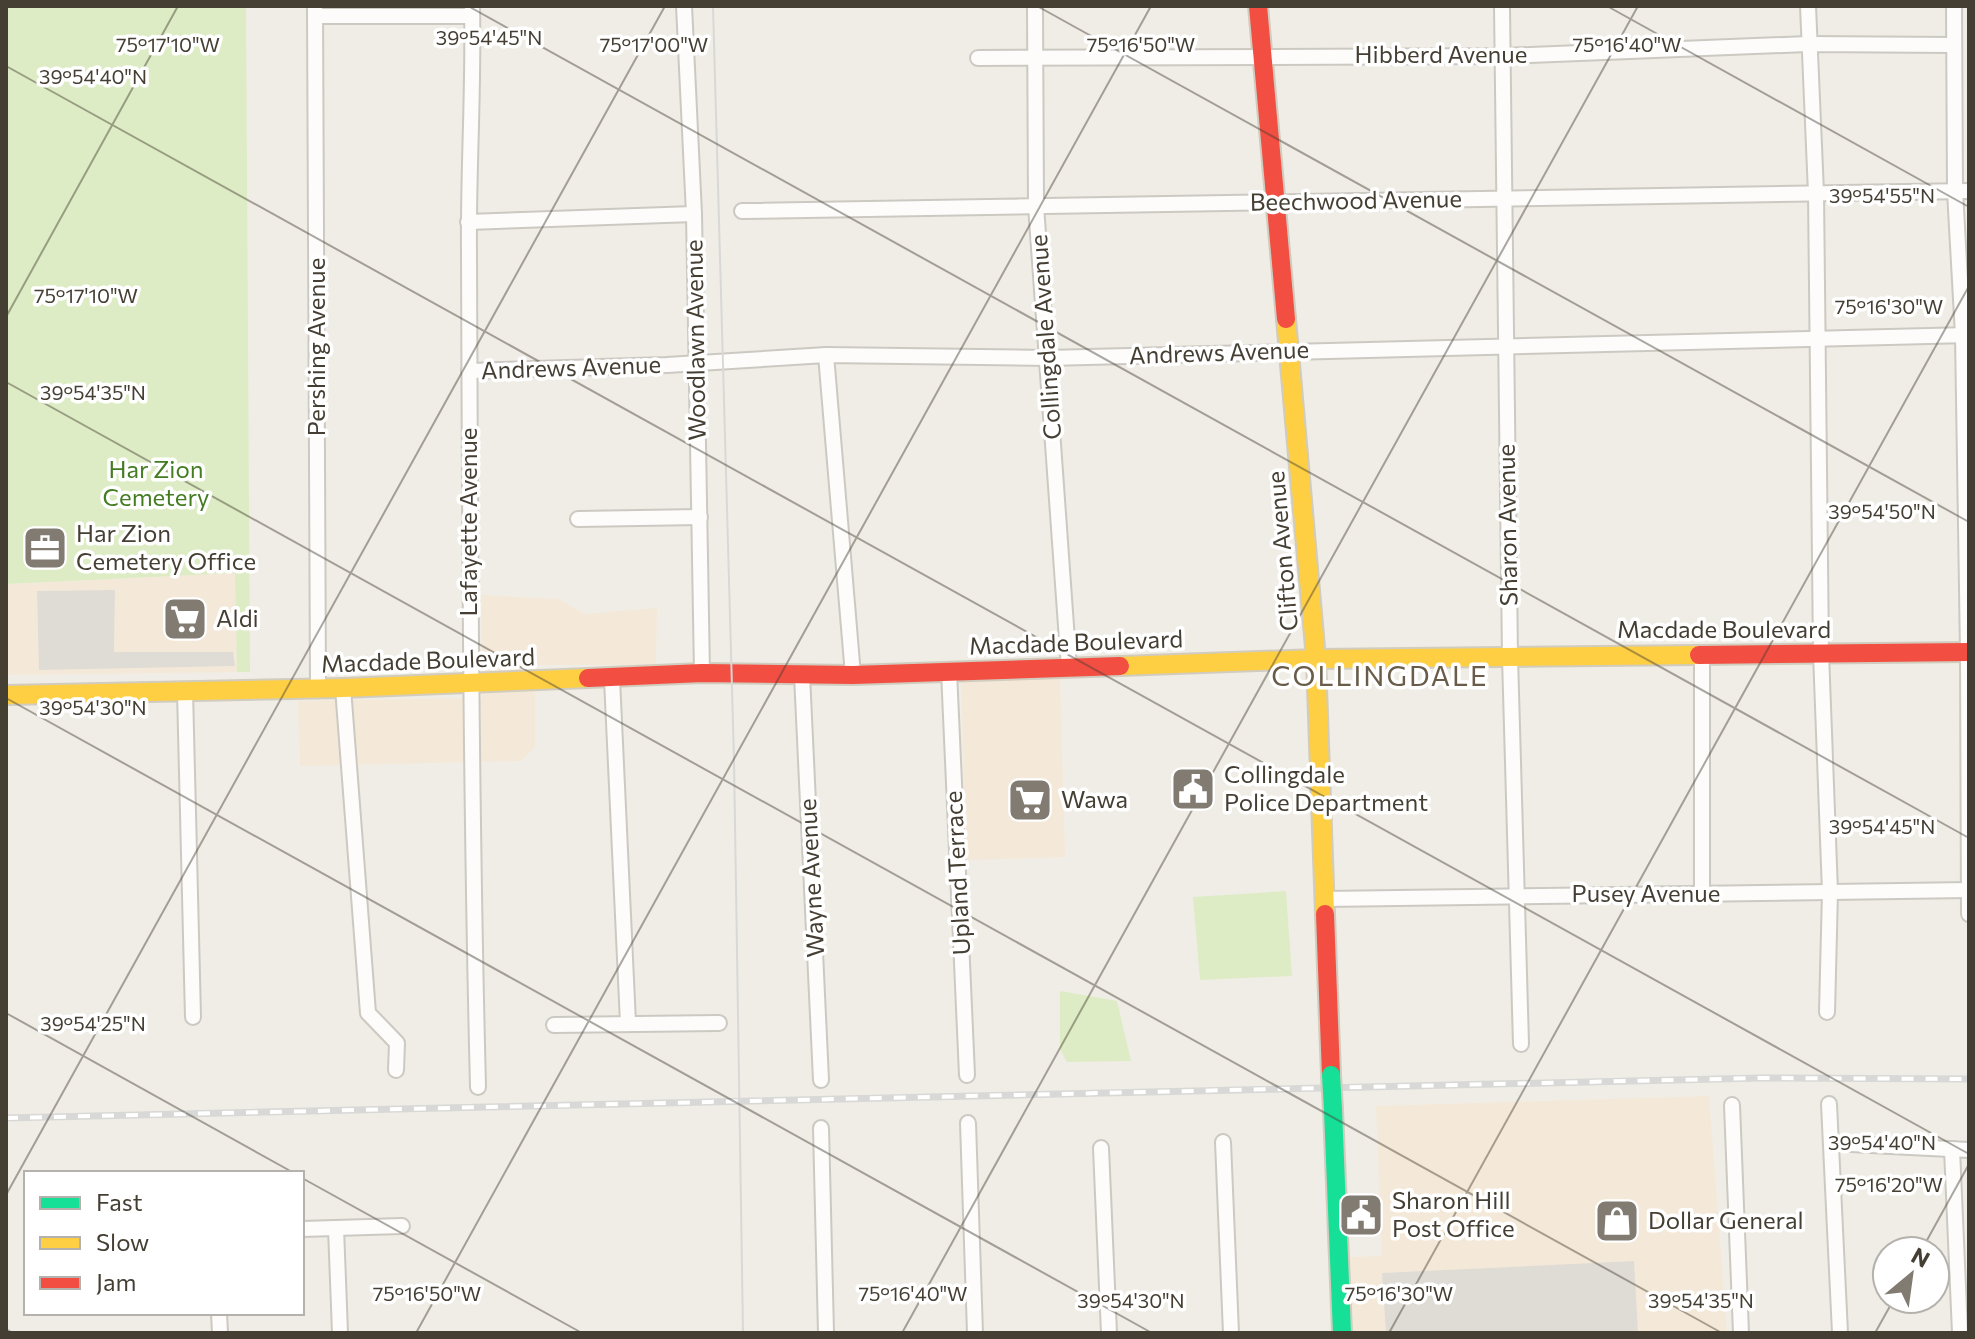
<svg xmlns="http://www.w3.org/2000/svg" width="1975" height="1339" viewBox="0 0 1975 1339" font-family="Commissioner,sans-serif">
  <rect width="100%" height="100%" fill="#f0ede6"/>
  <g fill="#f4e9d8">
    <polygon points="235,573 237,672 6,675 6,584"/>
    <polygon points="481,595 558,599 585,614 657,608 656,665 535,665 535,747 521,761 300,766 298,701 482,698"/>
    <polygon points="1060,678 1065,857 966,860 961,681"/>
    <polygon points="1709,1096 1727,1333 1351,1333 1349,1257 1382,1256 1376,1106"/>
  </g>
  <g fill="#ddecc4">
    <polygon points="6,6 246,6 250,672 237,672 235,573 6,584"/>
    <polygon points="1286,891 1292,976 1200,980 1193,897"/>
    <polygon points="1060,991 1117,1001 1131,1061 1067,1062 1060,1049"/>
  </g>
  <g fill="#dfdcd6">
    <polygon points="115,590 114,652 233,652 235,666 39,670 37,591"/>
    <polygon points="1634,1261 1638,1333 1386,1333 1382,1273"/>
  </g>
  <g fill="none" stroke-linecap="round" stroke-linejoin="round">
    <g stroke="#ccc9c2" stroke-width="18">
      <g id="street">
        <polyline points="315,6 318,688"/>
        <path d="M 472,6 C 474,89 468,171 469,253 C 470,531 471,809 478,1087"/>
        <polyline points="684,6 694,214 702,673"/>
        <polyline points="1035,6 1036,206 1069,668"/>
        <polyline points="1502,6 1510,657 1521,1044"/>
        <polyline points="1808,6 1816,193 1821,653 1830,892 1827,1012"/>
        <polyline points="1954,6 1955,191 1963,335 1968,652 1969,914"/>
        <polyline points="315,16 472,16"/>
        <polyline points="978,58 1503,56 1808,44 1953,45"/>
        <polyline points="742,211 1969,191"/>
        <polyline points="468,222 694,214"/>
        <polyline points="826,355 853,675"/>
        <polyline points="469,371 667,365 826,355 1047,358 1969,335"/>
        <polyline points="578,519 700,517"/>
        <polyline points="1702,653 1702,894"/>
        <polyline points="949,671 967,1075"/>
        <polyline points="802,675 821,1080"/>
        <polyline points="612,679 628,1023"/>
        <polyline points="343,688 368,1013 397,1043 396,1070"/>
        <polyline points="185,691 193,1017"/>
        <polyline points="1324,899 1969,890"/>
        <polyline points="554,1025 719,1023"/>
        <polyline points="1829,1104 1840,1333"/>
        <polyline points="1732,1105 1741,1333"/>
        <polyline points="968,1123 975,1333"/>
        <polyline points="821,1128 826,1333"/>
        <polyline points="1223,1142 1231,1333"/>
        <polyline points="1831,1143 1969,1150"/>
        <polyline points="1101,1148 1109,1333"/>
        <polyline points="1952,1149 1960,1333"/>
        <polyline points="336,1228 340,1333"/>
        <polyline points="302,1229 402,1226"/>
        <polyline points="219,1313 220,1333"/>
      </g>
    </g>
    <g stroke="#d1ccbe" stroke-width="22">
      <polyline id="fast" points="1333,1110 1342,1333"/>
    </g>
    <g stroke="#d1ccbe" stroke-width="22">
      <g id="slow">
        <polyline points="1286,319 1316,659 1325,914"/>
        <polyline points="1120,666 1316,659 1699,655"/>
        <polyline points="6,695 343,688 588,678"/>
      </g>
    </g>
    <g stroke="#d1ccbe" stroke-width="22">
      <g id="jam">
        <polyline points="1258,6 1286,319"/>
        <polyline points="1699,655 1969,652"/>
        <polyline points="588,678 702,673 853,675 1120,666"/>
        <polyline points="1325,914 1331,1075"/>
      </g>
    </g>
    <use href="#street" stroke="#fdfcfb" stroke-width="14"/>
    <use href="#fast" stroke="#16e098" stroke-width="18"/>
    <use href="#slow" stroke="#ffcf43" stroke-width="18"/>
    <use href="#jam" stroke="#f24e42" stroke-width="18"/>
    <polyline stroke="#d8d8d7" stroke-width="2" points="713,6 734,760 743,1333"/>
    <g stroke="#d8d8d7" stroke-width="7">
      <polyline id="rail" points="6,1118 1760,1078 1969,1079"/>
    </g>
    <use href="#rail" stroke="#fff" stroke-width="4" stroke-dasharray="12" stroke-linecap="butt"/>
    <g stroke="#d1ccbe" stroke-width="22" stroke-linecap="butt">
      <polyline id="fast-bridge" points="1331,1075 1333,1110"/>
    </g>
    <use href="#fast-bridge" stroke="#16e098" stroke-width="18"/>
  </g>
  <path fill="none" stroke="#453e33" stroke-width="2" stroke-opacity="0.45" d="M 468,6 L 1969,838M 1037,6 L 1969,522M 1607,6 L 1969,207M 6,66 L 1969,1154M 6,317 L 178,6M 6,382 L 1722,1333M 6,698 L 1152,1333M 6,1013 L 294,1173M 302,1178 L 582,1333M 6,1195 L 665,6M 1921,1251 L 1969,1164M 6,1329 L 13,1333M 416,1333 L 1151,6M 902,1333 L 1638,6M 1389,1333 L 1969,286M 1875,1333 L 1894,1299"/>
  <defs>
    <g id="office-square" transform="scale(2.3)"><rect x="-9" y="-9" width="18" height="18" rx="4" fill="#817b72" stroke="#fff"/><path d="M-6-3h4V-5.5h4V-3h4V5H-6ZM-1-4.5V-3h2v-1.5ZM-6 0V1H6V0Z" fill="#fff"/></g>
    <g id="supermarket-square" transform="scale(2.3)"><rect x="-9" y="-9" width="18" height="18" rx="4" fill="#817b72" stroke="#fff"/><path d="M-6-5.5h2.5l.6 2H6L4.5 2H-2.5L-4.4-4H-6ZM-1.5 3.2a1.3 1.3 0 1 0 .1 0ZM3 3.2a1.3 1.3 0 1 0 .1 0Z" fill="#fff"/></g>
    <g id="civic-square" transform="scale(2.3)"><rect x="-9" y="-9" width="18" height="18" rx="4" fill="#817b72" stroke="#fff"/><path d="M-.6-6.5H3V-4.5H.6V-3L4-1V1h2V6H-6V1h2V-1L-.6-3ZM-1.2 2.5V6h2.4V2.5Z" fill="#fff"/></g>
    <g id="shop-square" transform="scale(2.3)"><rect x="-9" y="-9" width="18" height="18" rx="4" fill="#817b72" stroke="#fff"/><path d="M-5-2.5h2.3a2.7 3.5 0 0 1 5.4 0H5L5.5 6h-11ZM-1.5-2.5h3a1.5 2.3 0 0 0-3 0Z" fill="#fff"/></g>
  </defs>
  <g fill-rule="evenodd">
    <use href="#office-square" x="45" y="548"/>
    <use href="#supermarket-square" x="185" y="619"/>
    <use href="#civic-square" x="1193" y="789"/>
    <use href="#supermarket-square" x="1030" y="800"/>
    <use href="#civic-square" x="1361" y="1215"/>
    <use href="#shop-square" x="1617" y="1221"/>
  </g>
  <g text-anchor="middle" stroke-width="7" stroke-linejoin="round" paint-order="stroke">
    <g font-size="24" fill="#453e33" stroke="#fff">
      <text x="1441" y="63">Hibberd Avenue</text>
      <text transform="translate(1356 201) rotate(-1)" y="8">Beechwood Avenue</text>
      <text transform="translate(1046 337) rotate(-94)" y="8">Collingdale Avenue</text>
      <text transform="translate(696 340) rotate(-91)" y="8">Woodlawn Avenue</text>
      <text transform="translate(317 347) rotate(-90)" y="8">Pershing Avenue</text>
      <text transform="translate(1219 353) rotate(-2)" y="8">Andrews Avenue</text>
      <text transform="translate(571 368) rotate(-2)" y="8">Andrews Avenue</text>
      <text transform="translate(469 522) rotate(-90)" y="8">Lafayette Avenue</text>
      <text transform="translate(1508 525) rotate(-91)" y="8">Sharon Avenue</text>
      <text transform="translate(1283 551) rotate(-95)" y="8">Clifton Avenue</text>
      <text x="1724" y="638">Macdade Boulevard</text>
      <text transform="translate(1076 643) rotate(-2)" y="8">Macdade Boulevard</text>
      <text transform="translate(428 661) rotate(-2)" y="8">Macdade Boulevard</text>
      <text transform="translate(958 873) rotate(-93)" y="8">Upland Terrace</text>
      <text transform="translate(812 878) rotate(-93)" y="8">Wayne Avenue</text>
      <text x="1646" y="902">Pusey Avenue</text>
    </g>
    <g font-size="24" fill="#447c22" stroke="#fff">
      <text x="156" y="478">Har Zion<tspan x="156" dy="28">Cemetery</tspan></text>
    </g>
    <g font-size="24" fill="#453e33" stroke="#fff" text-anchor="start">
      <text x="76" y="542">Har Zion<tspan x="76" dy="28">Cemetery Office</tspan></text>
      <text x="216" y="627">Aldi</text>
      <text x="1224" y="783">Collingdale<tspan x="1224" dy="28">Police Department</tspan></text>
      <text x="1061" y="808">Wawa</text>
      <text x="1392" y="1209">Sharon Hill<tspan x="1392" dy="28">Post Office</tspan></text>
      <text x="1648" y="1229">Dollar General</text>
    </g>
    <g font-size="28" letter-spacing="2" fill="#695c49" stroke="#fff">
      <text x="1380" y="686">COLLINGDALE</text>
    </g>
  </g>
  <g font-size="20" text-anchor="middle" fill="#453e33" stroke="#fff" stroke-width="7" stroke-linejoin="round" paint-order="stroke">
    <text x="489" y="45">39°54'45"N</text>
    <text x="168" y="52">75°17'10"W</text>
    <text x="654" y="52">75°17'00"W</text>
    <text x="1141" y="52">75°16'50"W</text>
    <text x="1627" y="52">75°16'40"W</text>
    <text x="93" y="84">39°54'40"N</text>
    <text x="1882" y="203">39°54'55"N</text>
    <text x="86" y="303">75°17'10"W</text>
    <text x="1889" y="314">75°16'30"W</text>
    <text x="93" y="400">39°54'35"N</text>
    <text x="1882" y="519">39°54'50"N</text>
    <text x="93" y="715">39°54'30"N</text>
    <text x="1882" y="834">39°54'45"N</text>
    <text x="93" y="1031">39°54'25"N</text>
    <text x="1882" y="1150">39°54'40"N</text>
    <text x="1889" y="1192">75°16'20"W</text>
    <text x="427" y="1301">75°16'50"W</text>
    <text x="913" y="1301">75°16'40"W</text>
    <text x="1399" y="1301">75°16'30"W</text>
    <text x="1131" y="1308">39°54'30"N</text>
    <text x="1701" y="1308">39°54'35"N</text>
  </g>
  <rect width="1975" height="1339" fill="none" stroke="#453e33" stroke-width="16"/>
  <rect x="24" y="1171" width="280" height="144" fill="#ffffff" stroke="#b5b2ad" stroke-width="2"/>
  <rect x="40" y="1197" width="40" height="12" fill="#16e098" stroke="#b5b2ad" stroke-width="2"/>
  <text x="96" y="1211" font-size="24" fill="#453e33">Fast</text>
  <rect x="40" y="1237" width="40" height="12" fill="#ffcf43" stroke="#b5b2ad" stroke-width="2"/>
  <text x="96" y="1251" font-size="24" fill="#453e33">Slow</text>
  <rect x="40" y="1277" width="40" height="12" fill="#f24e42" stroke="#b5b2ad" stroke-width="2"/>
  <text x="96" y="1291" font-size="24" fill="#453e33">Jam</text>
  <g transform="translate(1911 1275) rotate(29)"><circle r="38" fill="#ffffff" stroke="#b5b2ad" stroke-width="2"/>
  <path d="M0-6L14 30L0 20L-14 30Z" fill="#817b72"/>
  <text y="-12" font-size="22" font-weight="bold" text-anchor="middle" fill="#453e33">N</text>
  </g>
</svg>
